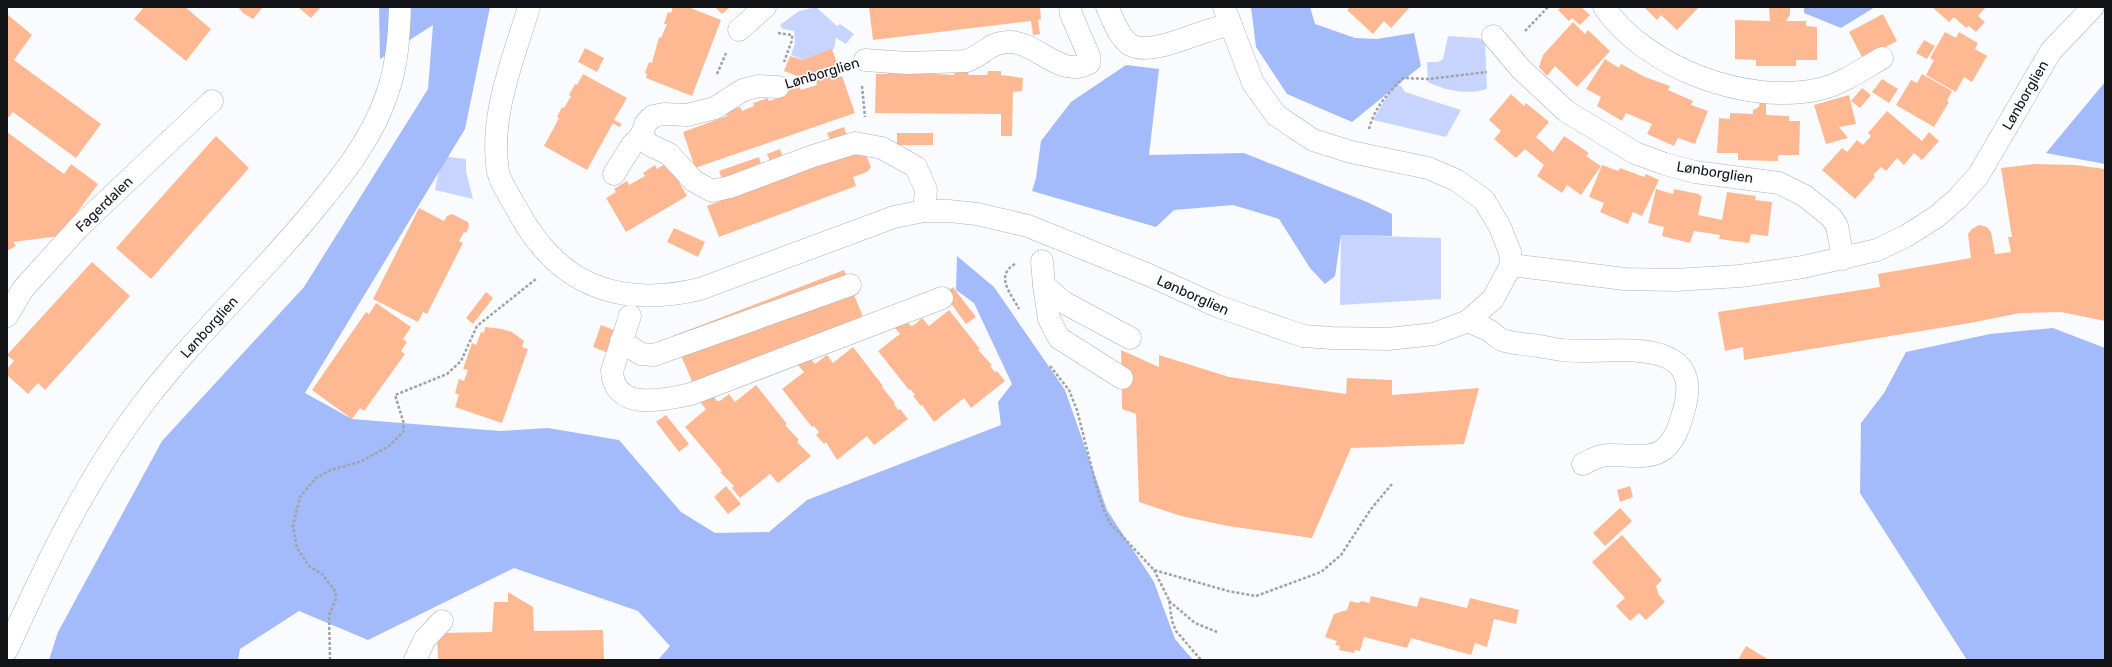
<svg xmlns="http://www.w3.org/2000/svg" width="2112" height="667" viewBox="0 0 2112 667" font-family="Rubik,sans-serif">
  <rect width="100%" height="100%" fill="#fafbfe"/>
  <g fill="#c7d5fe">
    <polygon points="816,7 837,26 840,24 854,34 846,44 836,38 834,49 803,60 791,55 795,43 794,31 783,29 780,25 799,11"/>
    <path d="M 1448,36 L 1478,38 L 1485,40 L 1487,89 C 1468,95 1446,91 1428,82 L 1427,62 L 1438,62 L 1443,59 Z"/>
    <polygon points="1395,83 1401,86 1405,92 1461,110 1446,137 1373,120"/>
    <polygon points="442,156 466,159 466,171 473,199 435,190"/>
    <polygon points="1341,235 1441,238 1441,299 1340,305"/>
  </g>
  <g fill="#a3bafb">
    <polygon points="379,7 490,7 465,129 305,393 352,419 500,431 548,428 619,440 681,512 715,533 769,532 807,500 1001,425 998,402 1012,384 974,303 956,290 957,256 994,287 1065,390 1107,510 1154,582 1175,639 1193,660 658,660 670,646 638,611 514,568 368,640 299,611 240,649 238,660 49,660 58,632 162,441 304,287 428,89 433,25 380,59"/>
    <polygon points="1251,7 1310,7 1315,24 1355,38 1377,39 1414,33 1421,66 1352,122 1287,94 1256,47"/>
    <polygon points="1804,7 1875,7 1841,28 1804,13"/>
    <polygon points="1126,65 1159,69 1149,155 1244,153 1367,202 1392,214 1392,236 1341,235 1335,276 1325,284 1310,268 1279,219 1233,205 1174,210 1156,227 1032,191 1036,178 1041,141 1071,102"/>
    <polygon points="2105,82 2105,164 2046,153"/>
    <polygon points="2053,328 2105,348 2105,660 1967,660 1860,493 1861,423 1884,393 1906,352 1990,334"/>
  </g>
  <g fill="#ffb992">
    <polygon points="144,7 185,7 211,29 186,61 134,19"/>
    <polygon points="238,7 263,7 253,19 243,13"/>
    <polygon points="298,7 321,7 311,18"/>
    <polygon points="673,7 688,7 721,20 692,96 646,78 647,74 645,73 649,62 652,63 659,37 661,38 667,24 664,24 668,12 671,13"/>
    <polygon points="715,7 730,7 722,14"/>
    <polygon points="869,7 1040,7 1041,19 1038,20 1040,34 1033,35 1031,21 873,40"/>
    <polygon points="1350,7 1410,7 1391,28 1384,21 1373,34 1347,10"/>
    <polygon points="1561,7 1581,7 1590,15 1580,25 1572,18 1569,21 1558,10"/>
    <polygon points="1644,7 1699,7 1677,30 1661,15 1657,20"/>
    <polygon points="1769,7 1790,7 1790,15 1786,21 1806,21 1806,26 1817,27 1817,60 1796,60 1796,66 1756,66 1756,60 1735,59 1735,20 1770,21"/>
    <polygon points="1932,7 1986,7 1978,16 1985,22 1976,32 1969,26 1966,28 1954,17 1949,22"/>
    <polygon points="7,14 32,35 14,60 101,124 76,158 13,112 7,119"/>
    <polygon points="1883,14 1897,41 1863,59 1849,32"/>
    <polygon points="1573,22 1585,34 1588,30 1610,51 1577,87 1555,66 1547,76 1539,67 1543,55"/>
    <polygon points="1945,32 1956,38 1959,32 1978,43 1975,49 1987,56 1972,82 1964,77 1956,92 1926,75 1934,60 1930,58"/>
    <polygon points="1924,40 1935,46 1927,59 1916,53"/>
    <polygon points="585,48 604,58 597,72 578,62"/>
    <polygon points="832,49 838,66 802,78 784,71 790,56 802,60"/>
    <polygon points="1605,59 1619,68 1621,64 1645,77 1670,86 1668,90 1693,101 1691,105 1708,111 1695,144 1678,138 1674,146 1647,134 1652,124 1626,113 1622,121 1597,106 1601,97 1586,89"/>
    <polygon points="888,69 902,69 902,74 920,74 921,70 936,70 935,74 954,75 955,70 969,71 968,75 987,75 988,71 1001,71 1001,75 1023,78 1022,91 1013,92 1012,136 1001,136 1001,114 875,113 876,74 887,74"/>
    <polygon points="583,74 627,98 614,120 622,124 619,127 613,123 587,170 544,146 557,122 559,118 557,117 562,107 564,108 571,96 569,95 575,84 577,85"/>
    <polygon points="1922,74 1952,91 1947,101 1949,102 1934,127 1896,105 1911,80 1917,83"/>
    <polygon points="830,75 831,80 842,76 855,113 695,168 683,132 727,116 726,112 740,107 742,111 754,106 753,103 768,98 769,101 786,95 785,91 799,86 801,90 817,85 816,80"/>
    <polygon points="1882,79 1898,89 1889,103 1872,92"/>
    <polygon points="1862,88 1871,95 1860,108 1851,101"/>
    <polygon points="1511,94 1524,106 1526,103 1549,122 1536,137 1553,152 1564,136 1589,153 1586,156 1601,166 1581,195 1567,185 1562,193 1537,176 1544,165 1525,149 1516,158 1494,139 1501,131 1489,120"/>
    <polygon points="1849,95 1856,124 1839,127 1848,138 1826,144 1814,105"/>
    <polygon points="1760,101 1766,101 1766,115 1789,116 1789,121 1800,121 1799,155 1778,155 1778,161 1738,160 1738,153 1717,153 1719,118 1730,119 1730,113 1753,114 1753,110 1759,107"/>
    <polygon points="1887,111 1922,141 1929,132 1939,141 1922,160 1914,153 1904,165 1897,158 1886,171 1881,167 1873,175 1875,177 1855,199 1822,170 1842,148 1847,152 1857,140 1863,145 1871,136 1868,133"/>
    <polygon points="844,127 847,136 831,142 827,133"/>
    <polygon points="7,132 64,174 71,164 98,184 60,236 13,242 16,246 7,251"/>
    <rect x="897" y="133" width="36" height="12"/>
    <polygon points="216,136 249,168 151,279 116,248"/>
    <polygon points="780,149 784,160 771,164 767,154"/>
    <polygon points="859,149 865,152 871,167 867,172 853,177 856,186 719,237 707,206"/>
    <polygon points="759,157 762,167 723,181 719,171"/>
    <polygon points="668,162 687,196 626,232 606,198 616,192 614,189 627,181 629,185 645,176 643,173 655,165 657,169"/>
    <polygon points="2034,164 2076,165 2105,169 2105,321 2061,312 2020,313 1970,323 1744,360 1743,347 1725,351 1718,312 1880,287 1878,274 1971,258 1968,234 1972,229 1979,225 1987,227 1991,232 1995,254 2011,252 2008,237 2012,237 2001,168"/>
    <polygon points="1602,165 1618,171 1620,168 1644,177 1646,174 1659,180 1642,216 1633,212 1628,224 1600,212 1604,203 1589,197"/>
    <polygon points="1656,189 1673,194 1674,189 1699,194 1699,195 1702,196 1698,215 1722,220 1727,192 1756,196 1755,200 1772,202 1768,236 1751,234 1749,243 1719,239 1720,235 1694,231 1690,243 1662,236 1664,227 1648,223"/>
    <polygon points="419,208 444,221 447,216 452,214 468,222 469,226 466,233 464,232 459,241 463,243 427,314 423,312 418,322 373,299"/>
    <polygon points="674,228 705,242 698,257 667,242"/>
    <polygon points="92,262 130,296 45,390 38,383 28,394 7,375 7,369 14,361 7,355"/>
    <polygon points="844,270 863,317 693,384 673,336"/>
    <polygon points="953,287 976,317 966,324 944,294"/>
    <polygon points="486,292 493,298 473,324 466,318"/>
    <polygon points="376,303 411,327 403,339 407,342 401,351 405,354 364,411 360,408 352,419 312,390 366,312 369,314"/>
    <polygon points="949,310 980,349 978,350 992,365 990,366 995,372 997,371 1005,381 971,408 964,398 934,422 922,405 921,406 913,396 915,395 910,389 909,390 878,351 900,334 894,327 905,319 911,326 914,325 922,318 929,326"/>
    <polygon points="601,325 616,331 608,353 593,347"/>
    <polygon points="485,327 502,329 512,332 524,341 522,347 528,349 502,423 455,407 459,395 455,393 459,379 464,381 468,370 463,369 472,343 476,345 481,332 484,333"/>
    <polygon points="853,347 883,386 882,387 895,403 894,404 898,410 900,409 908,419 874,445 867,436 837,460 826,442 824,444 816,435 819,432 814,426 812,427 782,389 804,372 797,364 808,355 815,364 827,355 833,363"/>
    <polygon points="1121,350 1159,367 1159,355 1229,377 1346,394 1347,378 1392,380 1392,395 1479,388 1464,444 1351,448 1312,538 1228,526 1181,516 1139,502 1136,414 1122,409"/>
    <polygon points="756,385 787,424 785,425 799,440 797,442 811,456 778,483 770,474 740,498 732,488 734,486 720,472 722,471 685,427 706,409 700,402 711,393 717,401 720,401 729,394 735,402"/>
    <polygon points="666,415 689,444 679,452 656,422"/>
    <polygon points="726,486 741,504 728,514 714,497"/>
    <polygon points="1630,486 1633,497 1620,502 1617,490"/>
    <polygon points="1620,508 1632,521 1605,546 1593,533"/>
    <polygon points="1622,535 1662,580 1656,586 1659,595 1665,602 1646,620 1639,613 1630,621 1616,606 1625,598 1592,562"/>
    <polygon points="508,592 533,607 534,631 603,630 604,660 438,660 437,633 492,632 494,602 508,602"/>
    <polygon points="1371,596 1417,607 1420,597 1467,608 1470,598 1519,610 1516,624 1494,619 1487,647 1475,643 1471,655 1411,638 1407,648 1364,637 1360,651 1355,650 1354,653 1339,650 1340,646 1335,645 1337,641 1325,637 1334,614 1347,610 1350,601 1358,603 1362,601 1369,603"/>
    <polygon points="1746,646 1769,660 1738,660"/>
  </g>
  <g fill="none" stroke-linecap="round" stroke-linejoin="round">
    <g stroke="#aeb1b9" stroke-width="23">
      <g id="minor">
        <path d="M 529,7 C 513,60 489,116 498,172 C 501,185 513,201 519,213 C 559,286 620,308 700,289 L 894,217 L 924,211 L 949,211 L 977,214 L 1028,226 L 1149,275 L 1217,306 L 1303,336 L 1332,338 L 1388,339 L 1434,334 L 1468,321 L 1493,299 L 1511,265 L 1510,252 L 1500,227 L 1484,200 L 1456,180 L 1428,168 L 1351,152 L 1313,140 L 1276,115 L 1253,83 L 1224,7"/>
        <path d="M 1107,7 C 1113,19 1118,36 1129,44 C 1152,59 1204,27 1231,25"/>
        <path d="M 1604,7 C 1646,68 1748,106 1820,89 C 1842,84 1863,69 1882,58"/>
        <polyline points="739,30 765,7"/>
        <polyline points="1493,36 1521,69 1566,111 1635,153 1665,164 1695,172 1779,183 1805,196 1831,217 1837,226 1843,259"/>
        <path d="M 865,60 L 907,63 L 966,61 C 984,55 990,41 1011,42 C 1037,43 1062,79 1089,63 L 1089,56 L 1071,14 L 1070,7"/>
        <polyline points="778,87 759,86 743,90 715,108 687,115 664,114 653,116 646,123 641,136 650,145 669,154 694,181 712,191 730,187 813,156 855,143 882,148 916,167 926,190 924,211"/>
        <polyline points="614,174 632,145 641,136"/>
        <polyline points="1042,261 1044,285 1063,302 1130,338"/>
        <polyline points="1511,265 1625,279 1675,280 1740,276 1803,267 1877,250 1906,236 1936,217 1957,199 1978,176 2051,51 2093,7"/>
        <polyline points="1044,285 1049,319 1059,338 1122,378"/>
        <polyline points="7,316 23,289 79,227 212,101"/>
        <path d="M 630,316 L 612,371 C 614,412 664,400 691,394 L 942,298"/>
        <path d="M 1468,321 C 1475,325 1483,327 1490,331 C 1494,334 1498,338 1502,340 C 1514,344 1526,344 1538,346 C 1546,347 1554,349 1562,350 C 1602,356 1704,330 1685,406 C 1681,421 1677,438 1664,449 C 1649,461 1625,454 1608,455 C 1599,455 1591,460 1583,464"/>
        <polyline points="621,341 641,354 654,355 850,285"/>
        <path d="M 7,650 C 46,564 86,479 143,404 C 196,334 263,274 318,205 C 346,171 373,136 387,94 C 397,66 399,37 400,7"/>
        <polyline points="415,660 425,639 442,621"/>
      </g>
    </g>
    <g stroke="#a1a2a5" stroke-width="2.5" stroke-dasharray="3 2" stroke-linecap="butt">
      <polyline points="1525,31 1548,7"/>
      <polyline points="778,33 792,35 792,40 784,62"/>
      <polyline points="717,74 726,53"/>
      <polyline points="803,80 840,67"/>
      <polyline points="862,86 865,117"/>
      <path d="M 1369,129 C 1374,108 1389,92 1403,78 L 1429,79 L 1487,72"/>
      <path d="M 1015,264 C 994,276 1012,295 1019,309"/>
      <polyline points="1050,366 1069,390 1077,410 1096,485 1104,511 1110,523 1154,570 1228,591 1256,596 1321,572 1341,555 1371,509 1392,484"/>
      <polyline points="1154,570 1169,600 1172,621 1176,631 1201,660"/>
      <polyline points="1169,601 1195,623 1217,632"/>
      <polyline points="330,660 329,615 336,599 335,591 322,574 309,566 297,548 293,526 300,497 316,478 331,470 362,461 389,446 403,432 404,424 395,395 447,374 461,361 477,326 536,279"/>
    </g>
    <use href="#minor" stroke="#fff" stroke-width="22"/>
  </g>
  <g text-anchor="middle" stroke-width="3.5" stroke-linejoin="round" paint-order="stroke">
    <g font-size="14" fill="#131417" stroke="#fafbfe">
      <text transform="translate(822 73) rotate(-17)" y="5">Lønborglien</text>
      <text transform="translate(2025 95) rotate(-60)" y="5">Lønborglien</text>
      <text transform="translate(1715 172) rotate(9)" y="5">Lønborglien</text>
      <text transform="translate(104 204) rotate(-44)" y="5">Fagerdalen</text>
      <text transform="translate(1193 295) rotate(24)" y="5">Lønborglien</text>
      <text transform="translate(209 327) rotate(-48)" y="5">Lønborglien</text>
    </g>
  </g>
  <rect width="2112" height="667" fill="none" stroke="#131417" stroke-width="16"/>
</svg>
